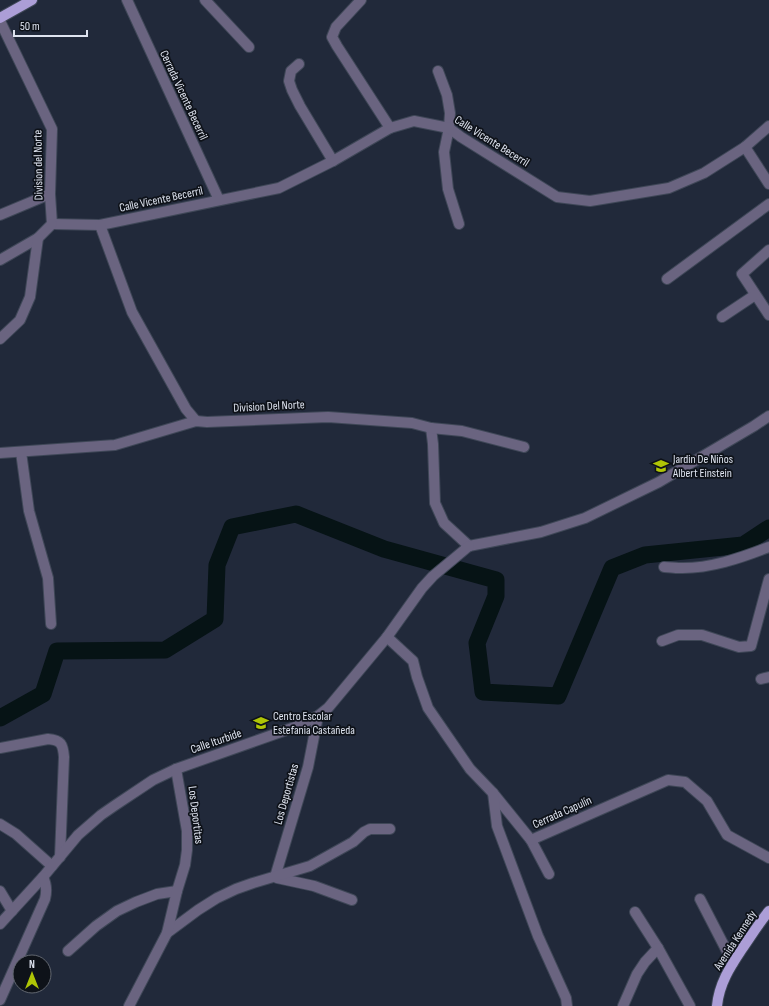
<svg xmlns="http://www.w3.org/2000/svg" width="769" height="1006" viewBox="0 0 769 1006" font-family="'Sofia Sans Condensed',sans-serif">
  <rect width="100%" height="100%" fill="#21293a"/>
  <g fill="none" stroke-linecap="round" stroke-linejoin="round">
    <polyline stroke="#061315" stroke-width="17" points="0,718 43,694 57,651 165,650 215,619 217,565 232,527 296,514 384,549 496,580 496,596 477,643 483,692 558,696 612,568 645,555 743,545 769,528"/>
    <g stroke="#3f4757" stroke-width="12">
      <g id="minor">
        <polyline points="127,0 219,200"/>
        <polyline points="205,0 249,47"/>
        <polyline points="361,0 336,27 332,37 337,46 390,128"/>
        <polyline points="0,21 52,129 50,194 52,224"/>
        <polyline points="299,64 291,71 289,81 292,90 300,106 333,161"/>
        <polyline points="438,71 447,95 450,113 449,128 444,152 448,189 459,224"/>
        <polyline points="745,147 769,184"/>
        <polyline points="0,215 50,194"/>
        <polyline points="52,224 100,225 279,188 333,161 390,128 414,121 449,128 461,137 557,197 590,201 669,188 704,173 745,147 769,126"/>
        <polyline points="100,225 132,312 186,409 196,421"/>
        <polyline points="769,250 742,274 769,315"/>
        <polyline points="0,260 38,238 52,224"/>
        <polyline points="667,279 769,204"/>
        <polyline points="722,317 755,295"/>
        <polyline points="0,339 20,320 30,297 38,238"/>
        <polyline points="431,428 433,444 435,503 444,523 469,546"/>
        <polyline points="21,452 29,511 48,578 51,624"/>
        <polyline points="0,453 115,445 196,421 207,422 328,417 412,423 431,428 462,431 524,447"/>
        <polyline points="469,546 541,532 585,518 659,482 754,426 769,416"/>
        <path d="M 664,567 C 669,567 674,568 679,568 C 709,569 741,558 769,547"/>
        <polyline points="387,637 413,661 417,677 428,708 470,769 493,793 531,840 549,874"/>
        <polyline points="662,641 678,635 702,635 739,647 751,646 769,579"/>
        <polyline points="761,679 769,677"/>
        <path d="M 0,748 L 48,739 C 61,740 63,744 64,757 L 60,857"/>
        <polyline points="493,793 497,826 538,936 566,998 567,1006"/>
        <polyline points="0,824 16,834 52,866"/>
        <polyline points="531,840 668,780 685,782 707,801 727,835 769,858"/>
        <polyline points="275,877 308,767 318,716"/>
        <polyline points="277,878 314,886 352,900"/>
        <polyline points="0,891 12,911"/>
        <polyline points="700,899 733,963"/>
        <polyline points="635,912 658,948 690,1006"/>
        <polyline points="0,924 43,877 78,835 101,815 114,806 153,780 176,769 295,727 318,716 328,708 387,637 422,588 433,576 469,546"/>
        <polyline points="167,933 198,910 217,898 236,889 253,883 310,866 353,842 364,832 370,829 390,829"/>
        <polyline points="68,951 96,926 117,911 136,902 157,894 177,891"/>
        <path d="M 0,1000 L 45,899 C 47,891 47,885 43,877"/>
        <polyline points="129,1006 167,933 177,891 185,865 187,850 187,831 176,769"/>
        <polyline points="623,1006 637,974 645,962 658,948"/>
      </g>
    </g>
    <g stroke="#3f4757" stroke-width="12">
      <g id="major">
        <polyline points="0,18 32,0"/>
        <path d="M 717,1006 C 719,984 730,967 742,949 C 751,936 759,923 769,911"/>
      </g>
    </g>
    <use href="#minor" stroke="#6a6480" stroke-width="10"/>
    <use href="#major" stroke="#ac9ed7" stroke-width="10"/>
  </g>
  <defs>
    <g id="school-bare" transform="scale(1.2)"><path d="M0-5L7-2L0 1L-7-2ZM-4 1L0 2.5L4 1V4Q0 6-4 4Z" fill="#afc506" stroke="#0e1219" stroke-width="2.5" paint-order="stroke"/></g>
  </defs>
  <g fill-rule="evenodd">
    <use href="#school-bare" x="661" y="466"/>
    <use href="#school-bare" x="261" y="723"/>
  </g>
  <g text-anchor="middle" stroke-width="3.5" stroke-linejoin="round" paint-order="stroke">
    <g font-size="12" fill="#dee3ef" stroke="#0e1219">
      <text transform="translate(184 95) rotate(65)" y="4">Cerrada Vicente Becerril</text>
      <text transform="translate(492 141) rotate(32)" y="4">Calle Vicente Becerril</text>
      <text transform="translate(38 165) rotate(-91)" y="4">Division del Norte</text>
      <text transform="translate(161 199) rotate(-12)" y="4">Calle Vicente Becerril</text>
      <text transform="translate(269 406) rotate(-3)" y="4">Division Del Norte</text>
      <text transform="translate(216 741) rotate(-19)" y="4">Calle Iturbide</text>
      <text transform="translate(286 794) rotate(-74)" y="4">Los Deportistas</text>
      <text transform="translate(562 812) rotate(-24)" y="4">Cerrada Capulín</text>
      <text transform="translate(196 815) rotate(83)" y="4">Los Deportitas</text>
      <text transform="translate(735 940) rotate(-57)" y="4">Avenida Kennedy</text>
    </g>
    <g font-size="12" fill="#dee3ef" stroke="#0e1219" text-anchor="start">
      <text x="673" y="463">Jardin De Niños<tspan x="673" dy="14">Albert Einstein</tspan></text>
      <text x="273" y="720">Centro Escolar<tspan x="273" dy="14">Estefania Castañeda</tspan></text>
    </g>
  </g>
  <g transform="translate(32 974)"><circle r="19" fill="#0e1219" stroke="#61666f"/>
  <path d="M0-3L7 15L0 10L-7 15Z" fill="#afc506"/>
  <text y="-6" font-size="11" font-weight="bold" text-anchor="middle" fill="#dee3ef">N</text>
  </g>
  <path d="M14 30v6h73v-6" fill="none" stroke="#dee3ef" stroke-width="2"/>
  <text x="20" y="30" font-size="12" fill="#dee3ef" stroke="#0e1219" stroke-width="3" paint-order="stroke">50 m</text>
</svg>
